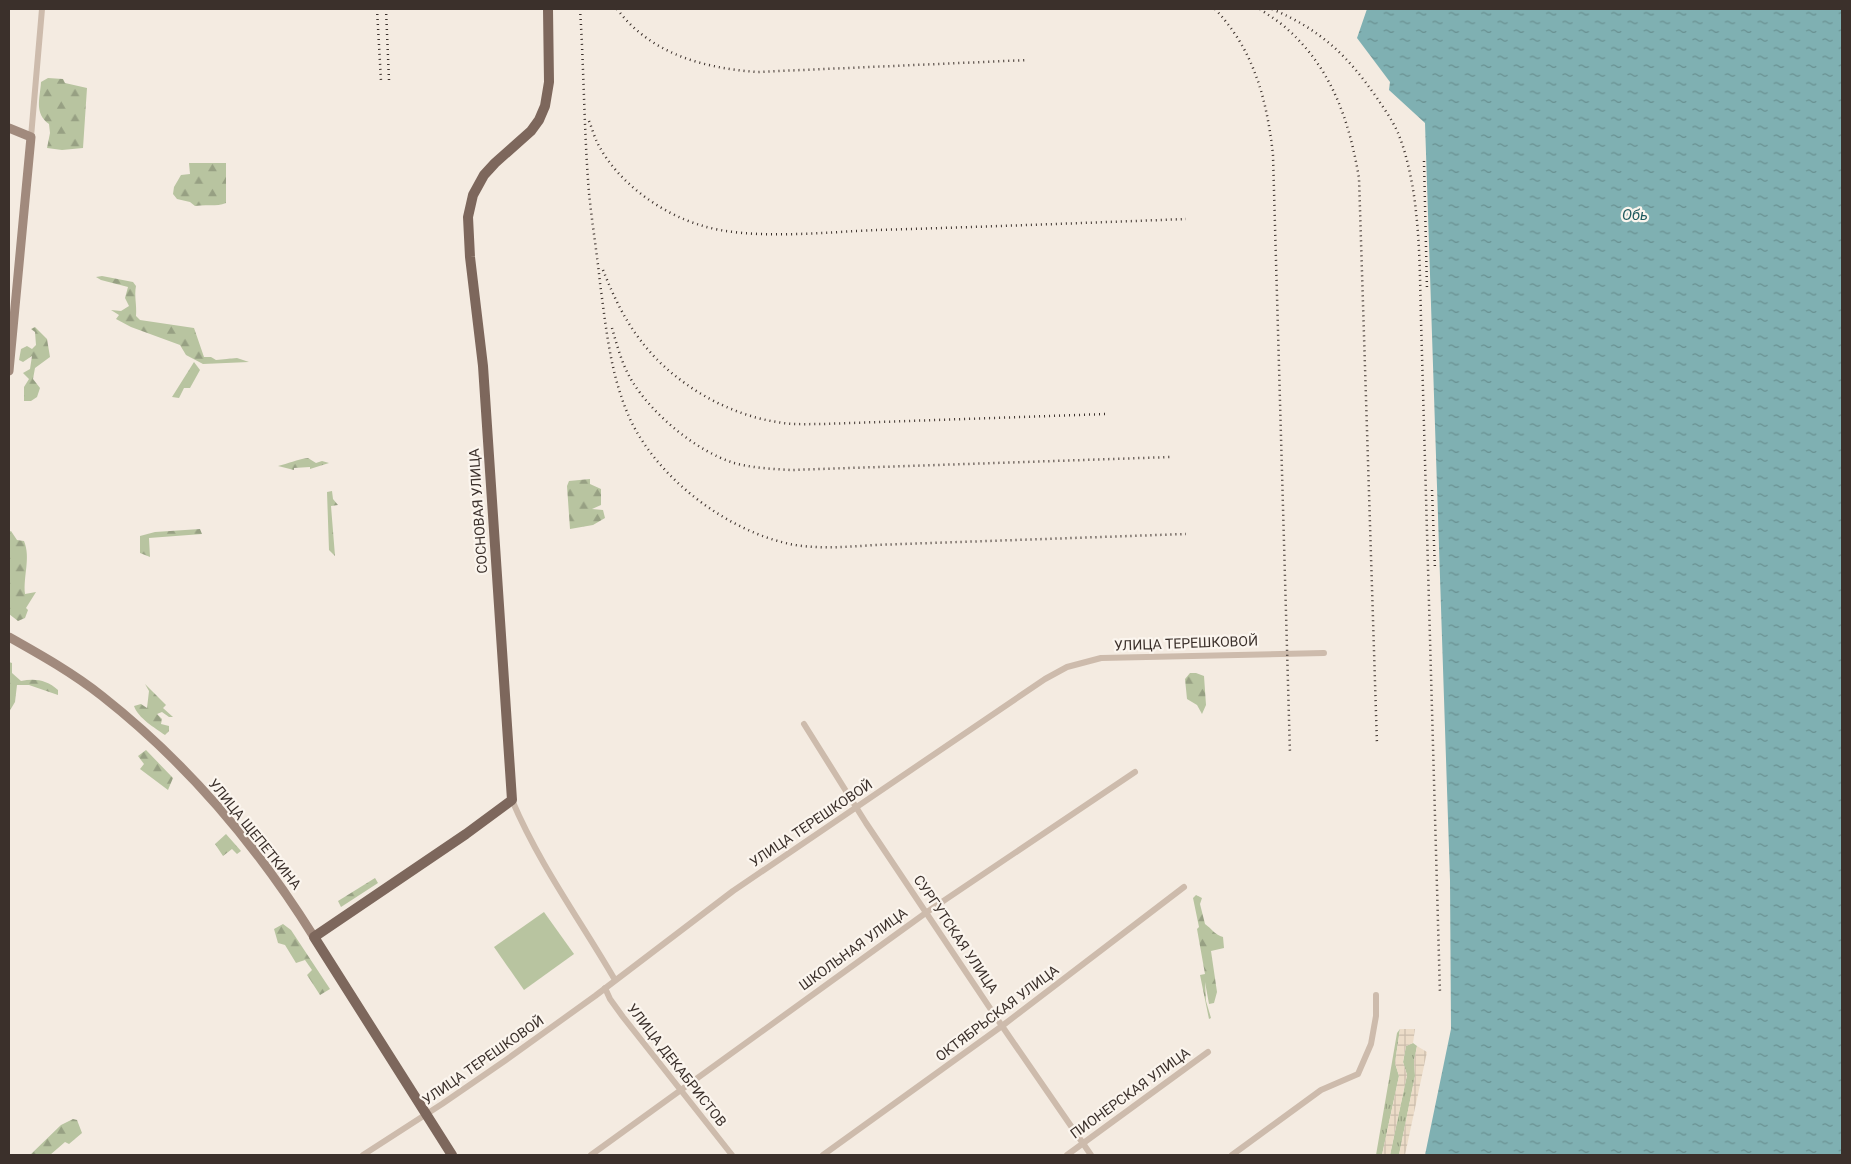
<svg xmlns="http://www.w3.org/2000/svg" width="1851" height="1164" viewBox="0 0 1851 1164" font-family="Roboto,sans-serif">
  <defs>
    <pattern id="grass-tufts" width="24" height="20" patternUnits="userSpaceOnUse" patternTransform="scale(1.25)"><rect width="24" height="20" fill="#b8c4a0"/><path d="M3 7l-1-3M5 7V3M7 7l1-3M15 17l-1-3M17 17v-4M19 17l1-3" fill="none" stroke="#97a083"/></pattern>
    <pattern id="forest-firs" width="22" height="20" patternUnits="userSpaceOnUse" patternTransform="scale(1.25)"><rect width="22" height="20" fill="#b8c4a0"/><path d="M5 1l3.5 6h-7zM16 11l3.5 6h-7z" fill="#97a083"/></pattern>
    <pattern id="plaza-grid" width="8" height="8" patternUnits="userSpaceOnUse" patternTransform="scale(1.25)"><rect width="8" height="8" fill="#ecdcc8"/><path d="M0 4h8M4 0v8" fill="none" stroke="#cbbdac"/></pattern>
    <pattern id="water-ripples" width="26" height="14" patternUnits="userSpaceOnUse" patternTransform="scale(1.25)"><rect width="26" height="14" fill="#7fb0b2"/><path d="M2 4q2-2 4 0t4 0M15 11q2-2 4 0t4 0" fill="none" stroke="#699091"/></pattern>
  </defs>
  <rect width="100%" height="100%" fill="#f4ebe1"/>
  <g fill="url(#grass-tufts)">
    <polygon points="1400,1029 1395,1063 1399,1076 1382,1155 1376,1155 1397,1033"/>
    <polygon points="1413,1043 1417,1046 1414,1061 1415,1076 1399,1155 1390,1155 1407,1075 1403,1062 1406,1046"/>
  </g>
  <g fill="url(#forest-firs)">
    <path d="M 48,78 L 63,79 L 65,83 L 87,88 L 83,148 L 62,150 L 47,148 L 50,133 L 49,124 C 34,113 40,99 41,82 Z"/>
    <path d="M 189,163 L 226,163 L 226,203 C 216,207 206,204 195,206 L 190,202 L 177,199 L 173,194 L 174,187 L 181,175 L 190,174 Z"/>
    <path d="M 102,276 L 133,282 L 136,286 C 134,296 137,305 136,316 L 140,320 L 194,328 L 204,357 L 211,357 L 216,360 L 237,358 L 249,362 L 203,364 L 186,355 L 180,345 L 131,327 L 116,319 L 119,315 L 111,310 L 121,311 L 129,306 L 125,298 L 128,287 L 101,280 L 96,277 Z"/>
    <polygon points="35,327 47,339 50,357 35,368 33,379 40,388 37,397 31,401 24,401 24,387 29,379 23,373 30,369 32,356 23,362 19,360 21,349 27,346 32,349 36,345 35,332 31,329"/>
    <polygon points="194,362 200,370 190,388 184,388 179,398 172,397"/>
    <path d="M 308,458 L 316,463 L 322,461 L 329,463 L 310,469 L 310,467 L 294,468 L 294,470 L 278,466 C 288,464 297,459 308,458 Z"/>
    <polygon points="590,479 590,484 601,489 601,505 592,509 603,510 605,518 593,525 570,529 567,486 569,481"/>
    <polygon points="332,491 333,499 338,505 331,506 335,556 329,550 327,492"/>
    <polygon points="200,529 202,534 149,538 150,557 140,553 140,536 155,532"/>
    <path d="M 11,531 L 17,540 L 24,541 C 31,558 23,576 25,594 L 36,592 L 26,608 L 28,610 L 25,618 L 18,621 L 9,614 L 9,532 Z"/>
    <path d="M 9,662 L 12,663 L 12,673 L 21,681 C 35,678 47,680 58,690 L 58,695 L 29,685 L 17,685 L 15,702 L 9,712 Z"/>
    <polygon points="1190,673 1196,673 1204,676 1206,705 1202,714 1197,705 1187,699 1185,679"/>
    <path d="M 145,684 L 166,705 L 163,708 L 173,717 L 169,717 L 162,712 L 157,714 L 162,719 L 161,724 L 169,726 L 169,731 L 165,735 C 155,728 138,718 134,706 L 141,704 L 147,708 L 149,691 Z"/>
    <polygon points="146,750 173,778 168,790 140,769 144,764 138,756"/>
    <polygon points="226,834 241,851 237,854 232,849 223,856 215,844"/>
    <polygon points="375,878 378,883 341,907 338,901"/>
    <path d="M 1196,895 L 1202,898 L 1200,904 L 1205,924 C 1212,929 1215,935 1223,937 L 1224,948 L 1211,951 L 1217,992 L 1214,1003 L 1209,1004 L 1205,982 L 1206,1001 L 1211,1018 L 1209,1019 L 1200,975 L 1205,974 L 1197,929 L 1199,927 L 1193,898 Z"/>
    <polygon points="283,924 291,930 330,989 320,995 307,975 312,970 305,960 296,963 285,945 278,943 274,929"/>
    <polygon points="73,1119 77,1120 82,1133 69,1144 65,1142 50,1155 30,1155 61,1125"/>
  </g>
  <polygon fill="#b8c4a0" points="544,912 574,954 524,990 494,947"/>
  <g fill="url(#plaza-grid)">
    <polygon points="1400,1029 1415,1029 1413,1043 1406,1046 1403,1062 1407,1075 1390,1155 1382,1155 1399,1076 1395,1063"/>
    <polygon points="1417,1046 1427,1052 1405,1155 1399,1155 1415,1076 1414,1061"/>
  </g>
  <polygon fill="url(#water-ripples)" points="1367,9 1842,9 1842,1155 1425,1155 1451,1029 1450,880 1425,123 1389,90 1390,82 1357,38"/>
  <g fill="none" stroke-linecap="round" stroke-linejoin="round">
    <g stroke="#cdbbac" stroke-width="6">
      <polyline points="31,137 42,9"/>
      <polyline points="804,724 866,823 1002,1026 1091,1155"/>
      <path d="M 512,800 C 539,864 580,920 615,980"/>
      <polyline points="605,988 610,999 623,1017 732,1155"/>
      <polyline points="363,1155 442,1104 506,1060 595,996 733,891 1045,679 1067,667 1101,658 1324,653"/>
      <polyline points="591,1155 927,912 1135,772"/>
      <polyline points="823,1155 1002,1026 1184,887"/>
      <polyline points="1067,1155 1208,1052"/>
      <polyline points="1232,1155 1321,1090 1358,1074 1371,1044 1376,1016 1376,995"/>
    </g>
    <g stroke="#a18a7d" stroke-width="9">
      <polyline points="9,128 31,137 9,371"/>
      <path d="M 9,637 C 41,655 73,673 102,696 C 186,762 257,846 314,937"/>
    </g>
    <polyline stroke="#7d675c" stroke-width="10" points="452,1155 314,937 466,834 512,800 483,366 470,257 468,217 473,195 484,175 495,163 531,131 539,120 545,106 549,82 548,9"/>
    <g stroke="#3b302b" stroke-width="2.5" stroke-dasharray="1 4" stroke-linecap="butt">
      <polyline points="377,9 381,81"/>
      <polyline points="386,9 389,80"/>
      <path d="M 580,9 C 584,70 584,132 589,193 C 592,223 597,253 600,283 C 606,327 610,371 627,412 C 653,476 728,533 795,545 C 822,549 847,547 874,545 L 1186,534"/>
      <path d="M 617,9 C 651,54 703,68 757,72 L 1028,60"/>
      <path d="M 1215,9 C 1254,50 1267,100 1273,155 L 1290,754"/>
      <path d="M 1260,9 C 1268,15 1277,20 1285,27 C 1331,67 1349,119 1359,178 L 1377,745"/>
      <path d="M 1272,9 C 1321,30 1347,55 1377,98 C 1385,110 1395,124 1400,138 C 1408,159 1414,190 1416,212 C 1420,247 1420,283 1421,319 L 1440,994"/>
      <path d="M 589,121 C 592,128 594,136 597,142 C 616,181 660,213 700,225 C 749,241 825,232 877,230 C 980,227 1083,223 1186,219"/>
      <polyline points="1424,161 1427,290"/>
      <path d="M 603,270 C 613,295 624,319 641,341 C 672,382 725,414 777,422 C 792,425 808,424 823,424 L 1106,414"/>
      <path d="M 612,328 C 617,345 622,365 632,381 C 652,414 696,451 734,463 C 753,468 772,469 791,470 L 1171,457"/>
      <polyline points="1432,490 1435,570"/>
    </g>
  </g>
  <g text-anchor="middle" stroke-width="4.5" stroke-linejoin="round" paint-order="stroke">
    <g font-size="14" fill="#3b302b" stroke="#fbf5ee">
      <text transform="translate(478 511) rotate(-94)" y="5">СОСНОВАЯ УЛИЦА</text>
      <text transform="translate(1186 643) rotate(-2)" y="5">УЛИЦА ТЕРЕШКОВОЙ</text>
      <text transform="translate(811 823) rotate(-34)" y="5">УЛИЦА ТЕРЕШКОВОЙ</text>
      <text transform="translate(255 834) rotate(51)" y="5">УЛИЦА ЩЕПЕТКИНА</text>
      <text transform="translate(956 934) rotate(56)" y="5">СУРГУТСКАЯ УЛИЦА</text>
      <text transform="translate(853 949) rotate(-36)" y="5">ШКОЛЬНАЯ УЛИЦА</text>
      <text transform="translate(997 1013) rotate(-37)" y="5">ОКТЯБРЬСКАЯ УЛИЦА</text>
      <text transform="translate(483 1060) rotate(-35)" y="5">УЛИЦА ТЕРЕШКОВОЙ</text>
      <text transform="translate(677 1065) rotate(52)" y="5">УЛИЦА ДЕКАБРИСТОВ</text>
      <text transform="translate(1130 1093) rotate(-36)" y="5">ПИОНЕРСКАЯ УЛИЦА</text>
    </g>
    <g font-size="15" font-style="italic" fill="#1f5a5e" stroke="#fbf5ee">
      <text x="1635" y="220">Обь</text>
    </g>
  </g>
  <rect width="1851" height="1164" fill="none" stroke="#3b302b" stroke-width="20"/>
</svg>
